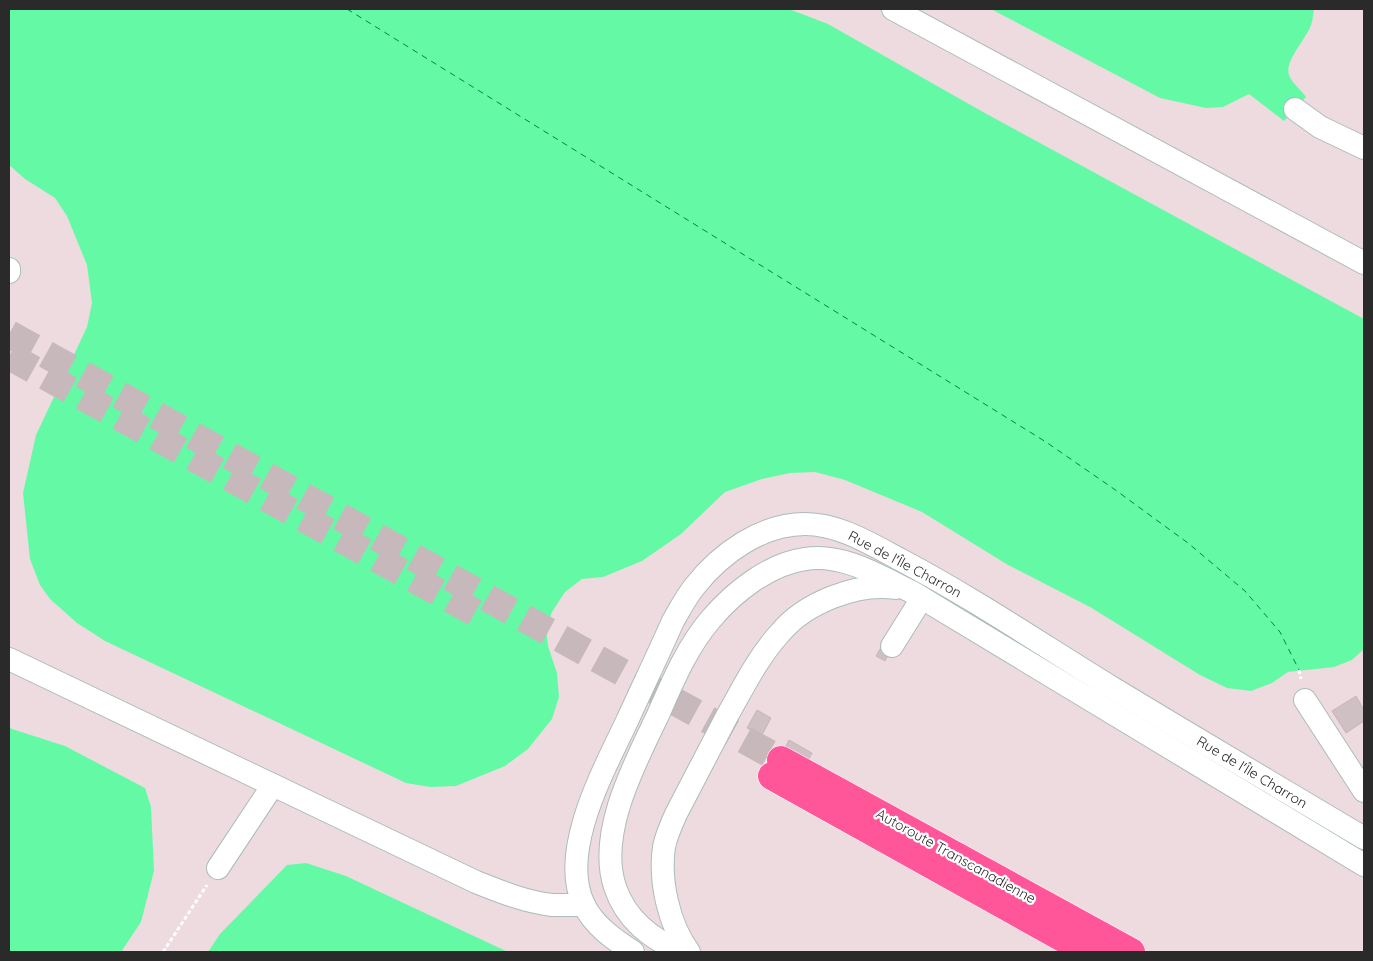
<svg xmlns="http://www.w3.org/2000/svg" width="1373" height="961" viewBox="0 0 1373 961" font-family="Quicksand,sans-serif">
  <rect width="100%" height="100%" fill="#eedbe0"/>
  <g fill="#64faa5">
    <polygon points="9,9 789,9 828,24 983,112 1364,319 1364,649 1352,660 1334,667 1288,672 1272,683 1251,691 1227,688 1200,675 1090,607 1008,565 922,512 845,480 815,472 790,473 762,479 725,492 681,534 642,561 603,577 582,579 565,592 552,612 546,628 548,646 557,673 559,697 552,719 528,749 505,766 456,786 430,787 406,783 105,641 77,623 50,599 40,585 30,559 23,493 36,435 87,327 92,303 87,265 67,216 55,198 25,179 9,165"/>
    <path d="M 991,9 L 1314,9 C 1313,14 1313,20 1311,25 C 1307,38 1284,61 1289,75 C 1291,82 1302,91 1306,97 L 1284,121 L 1249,94 L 1223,107 L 1206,108 L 1160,98 Z"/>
    <polygon points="9,727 12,729 65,746 145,788 151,807 154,871 141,922 121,952 9,952"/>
    <polygon points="306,863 346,876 508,952 208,952 220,934 287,865"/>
  </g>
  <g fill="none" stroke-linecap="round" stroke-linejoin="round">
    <polyline stroke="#058245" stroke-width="1" stroke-dasharray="6 5" stroke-linecap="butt" points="347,9 1046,442 1114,489 1188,543 1245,591 1280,632 1299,670"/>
  </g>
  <g fill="#cfc0c3" stroke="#c9b4b8">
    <polygon points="880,649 889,653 885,661 876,656"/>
    <polygon points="1356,696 1364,710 1364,721 1346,733 1332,711"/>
    <polygon points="757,710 771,718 762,735 747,728"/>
    <polygon points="789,740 812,753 806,765 783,752"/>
  </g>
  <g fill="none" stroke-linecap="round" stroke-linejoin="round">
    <g stroke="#c7b8bc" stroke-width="28" stroke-dasharray="28 14" stroke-linecap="butt">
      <polyline points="9,334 781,760"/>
      <polyline points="9,356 485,618"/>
    </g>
    <g stroke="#abbcbb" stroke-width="24">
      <g id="minor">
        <polyline points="893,9 1364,263"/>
        <polyline points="1295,109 1320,127 1364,148"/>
        <polyline points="9,269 9,272"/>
        <polyline points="892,646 922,598"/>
        <path d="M 9,659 L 476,882 C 501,892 526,902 552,905 C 563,905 573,905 584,905"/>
        <polyline points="1305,700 1364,791"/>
        <polyline points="218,868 273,785"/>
        <path d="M 633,952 C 615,940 594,926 584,905 C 558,852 604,770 627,721 C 642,688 658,655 673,621 C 680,609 686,597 695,586 C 721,553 762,524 805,524 C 839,524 871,544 901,560 C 973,598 1041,644 1111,687 C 1195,738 1280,788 1364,838"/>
        <path d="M 680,952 C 651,938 626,920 615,887 C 597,833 635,763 658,715 C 673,681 687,647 711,619 C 734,592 769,564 805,559 C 843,553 879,576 912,592 L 1364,865"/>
        <path d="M 689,952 C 669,925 659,881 664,847 C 666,836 671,825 676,814 C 693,781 710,749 727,716 C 743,688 758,657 780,633 C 805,603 857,582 896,588"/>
      </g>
    </g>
    <g stroke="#fff" stroke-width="29">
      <g id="highway">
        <polyline points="781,760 1131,952"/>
        <polyline points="772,776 1088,952"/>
      </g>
    </g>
    <g stroke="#fff" stroke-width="3" stroke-dasharray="4 2.5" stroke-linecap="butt">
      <polyline points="1299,670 1301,679"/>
      <polyline points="163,952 207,885"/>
    </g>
    <use href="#minor" stroke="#fff" stroke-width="22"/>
    <use href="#highway" stroke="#f59" stroke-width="28"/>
  </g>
  <g text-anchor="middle" stroke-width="4.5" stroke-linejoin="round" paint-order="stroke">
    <g font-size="14" fill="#2a2a2a" stroke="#fff">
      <text transform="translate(905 564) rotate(28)" y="5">Rue de l'Île Charron</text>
      <text transform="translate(1252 772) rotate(31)" y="5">Rue de l'Île Charron</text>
      <text transform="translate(956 856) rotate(29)" y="5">Autoroute Transcanadienne</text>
    </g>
  </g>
  <rect width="1373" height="961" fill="none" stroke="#2a2a2a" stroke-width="20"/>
</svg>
